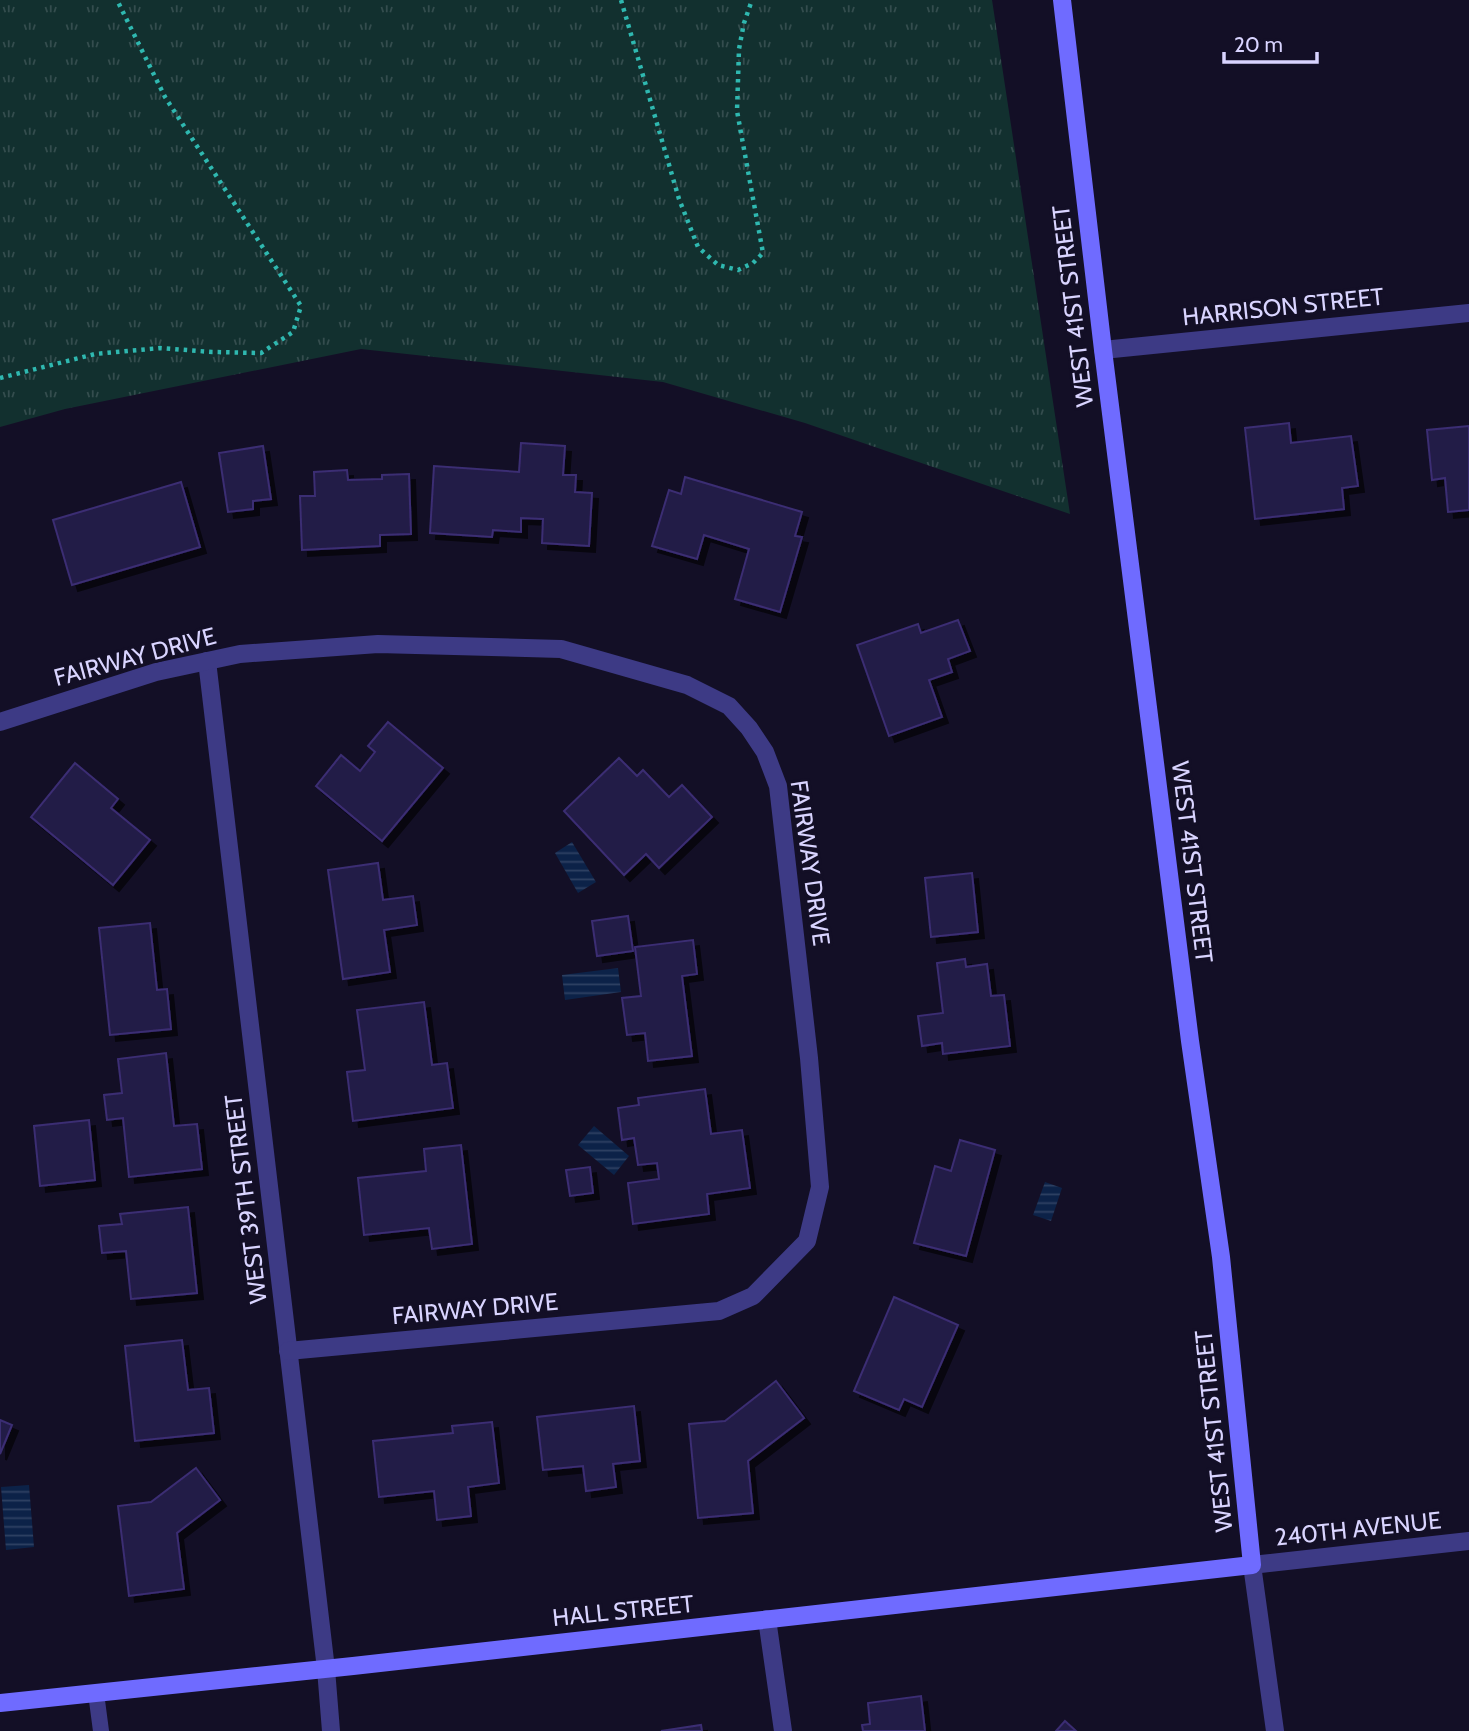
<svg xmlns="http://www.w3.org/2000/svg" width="1469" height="1731" viewBox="0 0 1469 1731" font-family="Cabin,sans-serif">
  <defs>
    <pattern id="grass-tufts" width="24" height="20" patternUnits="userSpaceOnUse" patternTransform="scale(1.75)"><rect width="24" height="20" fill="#12302f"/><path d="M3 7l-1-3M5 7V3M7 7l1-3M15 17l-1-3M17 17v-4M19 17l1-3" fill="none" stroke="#344d4e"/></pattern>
    <pattern id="water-rules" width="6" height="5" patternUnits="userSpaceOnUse" patternTransform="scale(1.75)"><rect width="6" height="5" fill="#0c2248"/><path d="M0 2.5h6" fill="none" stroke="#2f4163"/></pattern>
    <filter id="shadow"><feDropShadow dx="6" dy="6" stdDeviation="0" flood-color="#0009"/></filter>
  </defs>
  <rect width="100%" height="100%" fill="#130f26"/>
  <polygon fill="url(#grass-tufts)" points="0,0 992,0 1070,514 805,423 663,382 361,349 65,409 0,427"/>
  <g fill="url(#water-rules)">
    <polygon points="572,842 596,882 578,893 555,853"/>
    <polygon points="618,968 621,992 565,1000 562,975"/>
    <polygon points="594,1126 629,1156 614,1175 578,1145"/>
    <polygon points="1045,1182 1062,1188 1051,1221 1033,1215"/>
    <polygon points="29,1485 34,1547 6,1550 1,1487"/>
  </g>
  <g fill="#241b47" stroke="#3b2d73" stroke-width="2" filter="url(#shadow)">
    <polygon points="1289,423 1291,443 1351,436 1358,486 1342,488 1344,509 1255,519 1245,428"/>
    <polygon points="1469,426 1469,510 1448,512 1445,478 1432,480 1427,430"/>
    <polygon points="521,443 565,446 563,475 576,475 575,492 592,493 589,546 542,543 543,519 521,518 521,532 493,530 492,537 430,533 434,466 519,472"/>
    <polygon points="263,446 271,499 253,501 253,509 228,512 219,453"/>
    <polygon points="347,470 348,480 382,479 382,475 409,474 411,534 380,535 380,546 302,550 300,496 315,496 314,472"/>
    <polygon points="685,477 802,512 795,536 802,537 780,612 735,599 749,549 704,535 697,559 652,546 669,490 681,494"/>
    <polygon points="181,482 200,547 72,585 53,520"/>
    <polygon points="958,620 970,651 948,659 952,672 929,680 942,717 889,736 857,645 918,624 921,633"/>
    <polygon points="388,722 443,768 382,841 316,786 341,755 360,771 375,752 368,746"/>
    <polygon points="619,758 637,776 643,770 669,797 682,785 712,817 659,868 646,854 624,875 564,811"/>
    <polygon points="75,763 118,799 111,808 150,840 113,885 31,817"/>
    <polygon points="378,863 383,900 413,896 417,925 384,930 390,972 343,979 328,870"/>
    <polygon points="972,873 978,932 931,937 925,878"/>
    <polygon points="628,916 633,951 597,956 592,921"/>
    <polygon points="150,923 157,990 167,989 171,1029 110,1035 99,928"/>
    <polygon points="693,940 697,974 682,976 692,1056 648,1061 645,1033 627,1035 622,998 641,996 635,947"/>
    <polygon points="965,959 966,967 987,964 991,996 1004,995 1010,1046 943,1054 942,1043 922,1046 918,1016 943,1013 937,963"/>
    <polygon points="424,1002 432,1065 447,1063 453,1108 353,1121 347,1072 365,1070 357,1010"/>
    <polygon points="166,1053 174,1126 197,1124 202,1169 129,1177 123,1118 107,1120 104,1095 122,1093 118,1059"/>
    <polygon points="705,1089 711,1134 742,1130 750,1188 707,1194 709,1214 633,1224 628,1183 659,1179 657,1163 638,1165 634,1138 622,1140 618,1108 639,1105 638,1098"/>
    <polygon points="89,1120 95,1180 40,1186 34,1126"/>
    <polygon points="960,1140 995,1150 966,1256 914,1243 935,1166 951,1171"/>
    <polygon points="461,1145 472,1244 432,1249 429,1228 364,1235 358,1178 426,1171 424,1149"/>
    <polygon points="590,1167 593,1193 570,1196 566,1170"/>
    <polygon points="188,1207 197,1293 131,1299 126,1251 102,1253 99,1226 122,1224 120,1214"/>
    <polygon points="894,1297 958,1325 922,1407 904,1399 899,1410 854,1391"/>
    <polygon points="182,1340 188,1390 209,1388 214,1433 135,1441 125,1346"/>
    <polygon points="776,1381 804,1418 748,1461 753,1513 698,1518 689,1424 725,1421"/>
    <polygon points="634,1406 640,1461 613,1464 616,1487 586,1491 583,1466 543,1470 537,1417"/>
    <polygon points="0,1420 12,1425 0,1454"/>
    <polygon points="492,1422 499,1483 468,1487 471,1516 437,1520 434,1491 379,1497 373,1441 453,1433 452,1426"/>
    <polygon points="196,1468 220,1500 177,1533 184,1589 129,1596 118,1506 151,1502"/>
    <polygon points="921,1696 925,1731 863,1731 862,1725 870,1724 868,1703"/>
    <polygon points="1065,1721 1076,1731 1056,1731"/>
    <polygon points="701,1725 702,1731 661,1731"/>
  </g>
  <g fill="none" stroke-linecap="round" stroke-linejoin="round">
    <g stroke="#2fb8b0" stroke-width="4.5" stroke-dasharray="3.5 5" stroke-linecap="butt">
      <polyline points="621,0 679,199 698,247 718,265 738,270 753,263 763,253 737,111 739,49 744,23 752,0"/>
      <polyline points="0,378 95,354 160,348 212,352 261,353 293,332 301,306 165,97 117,0"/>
    </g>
    <polyline stroke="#3d3a85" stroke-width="16" points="96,1693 101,1731"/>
    <g stroke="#3d3a85" stroke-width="18">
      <polyline points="1103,350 1469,313"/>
      <polyline points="207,661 326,1669 331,1731"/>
      <polyline points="0,722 156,672 240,654 378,644 561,649 687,685 729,706 749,728 765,752 778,786 809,1058 820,1187 807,1241 753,1296 719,1311 288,1351"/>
      <polyline points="767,1619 783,1731"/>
      <polyline points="1275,1731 1252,1565 1469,1541"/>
    </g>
    <polyline stroke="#6f6bff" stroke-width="18" points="0,1703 353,1666 1252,1565 1221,1257 1190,1041 1103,350 1062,0"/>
  </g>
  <g text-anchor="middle" stroke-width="6" stroke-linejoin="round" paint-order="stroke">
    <g font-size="24" fill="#d9d4ff" stroke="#130f26">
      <text transform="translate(1073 306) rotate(-97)" y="8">WEST 41ST STREET</text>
      <text transform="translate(1283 307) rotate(-6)" y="8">HARRISON STREET</text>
      <text transform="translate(135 657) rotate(-15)" y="8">FAIRWAY DRIVE</text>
      <text transform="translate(1192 862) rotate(83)" y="8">WEST 41ST STREET</text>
      <text transform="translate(810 863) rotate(82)" y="8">FAIRWAY DRIVE</text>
      <text transform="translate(246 1199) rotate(-97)" y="8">WEST 39TH STREET</text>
      <text transform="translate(475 1309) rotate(-5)" y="8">FAIRWAY DRIVE</text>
      <text transform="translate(1214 1431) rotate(-96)" y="8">WEST 41ST STREET</text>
      <text transform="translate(1358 1529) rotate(-6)" y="8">240TH AVENUE</text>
      <text transform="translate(623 1611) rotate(-6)" y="8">HALL STREET</text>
    </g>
  </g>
  <path d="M1224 52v10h93v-10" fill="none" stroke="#d9d4ff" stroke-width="3.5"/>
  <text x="1234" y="52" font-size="21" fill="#d9d4ff" stroke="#130f26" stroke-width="5" paint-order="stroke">20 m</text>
</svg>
